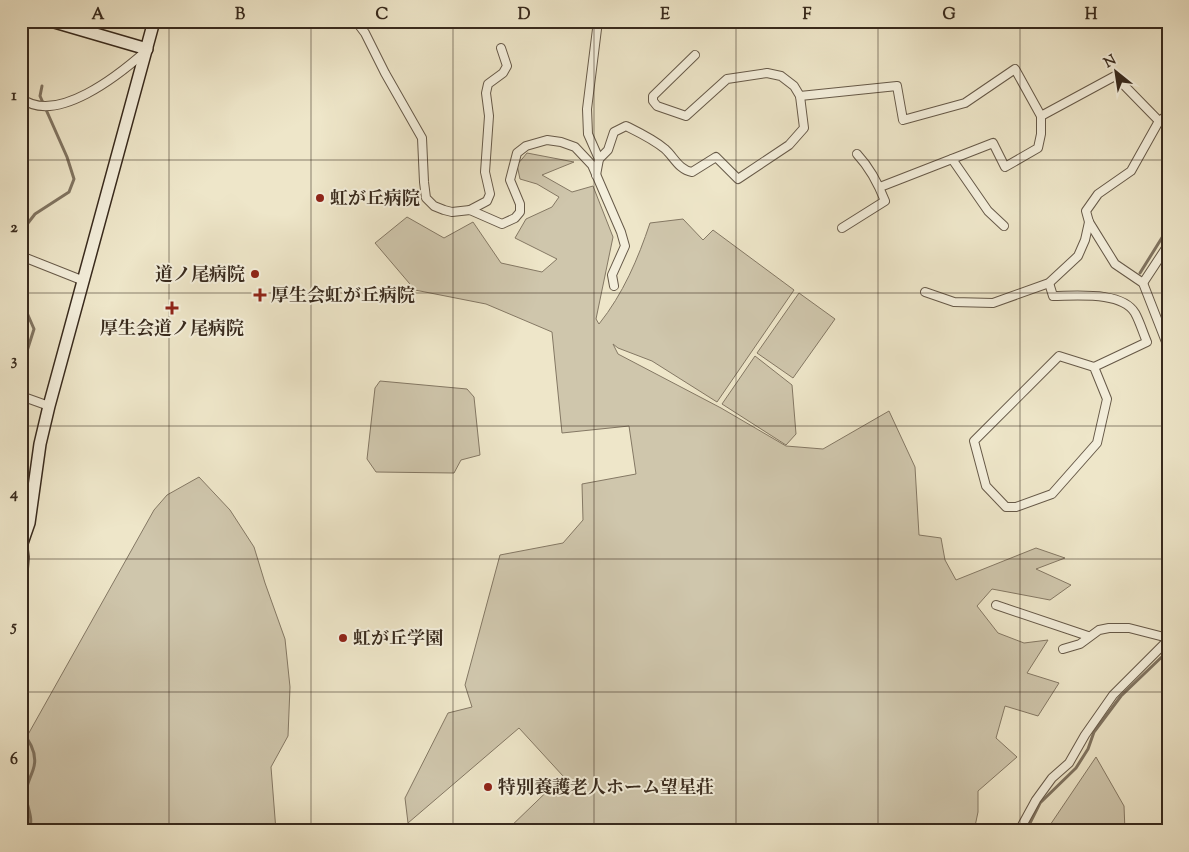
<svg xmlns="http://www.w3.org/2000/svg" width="1189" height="852" viewBox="0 0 1189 852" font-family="'Sorts Mill Goudy','Noto Serif JP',serif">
  <rect width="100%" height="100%" fill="#eee6c9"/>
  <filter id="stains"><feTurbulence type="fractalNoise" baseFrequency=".004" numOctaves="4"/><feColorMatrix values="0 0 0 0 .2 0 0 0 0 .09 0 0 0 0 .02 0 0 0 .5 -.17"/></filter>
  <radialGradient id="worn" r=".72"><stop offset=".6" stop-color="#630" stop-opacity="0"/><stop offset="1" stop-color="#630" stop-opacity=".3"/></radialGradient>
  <g fill="#cfc6ac" stroke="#847864">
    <path d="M 527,153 L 574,162 L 542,175 L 572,192 L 593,186 L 613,237 L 596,319 L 599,324 C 623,294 638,259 650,223 L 683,219 L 703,240 L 713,230 L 794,290 L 717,402 L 652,361 L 618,348 L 613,344 L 618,354 L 721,408 L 786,446 L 823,449 L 889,411 L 915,467 L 919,535 L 941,538 L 945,560 L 956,580 L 1036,548 L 1065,558 L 1036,569 L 1071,585 L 1050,600 L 992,589 L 977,606 L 998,633 L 1024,643 L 1048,640 L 1027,673 L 1059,683 L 1038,716 L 1005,706 L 996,738 L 1017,757 L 978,791 L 978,812 L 974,831 L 506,831 L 563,776 L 519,728 L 408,823 L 405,798 L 448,713 L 472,707 L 465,685 L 500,555 L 563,543 L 583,520 L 582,484 L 636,474 L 629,426 L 562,433 L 552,332 L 486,304 L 415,290 L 375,243 L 407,217 L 444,238 L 473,222 L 501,263 L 542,272 L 557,259 L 515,238 L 526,219 L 552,207 L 559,197 L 537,184 L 520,179 L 517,165 Z"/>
    <polygon points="799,293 835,319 793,378 757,353"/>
    <polygon points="755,356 792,385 796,434 786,445 722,404"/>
    <polygon points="380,381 467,389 474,397 480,455 461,460 454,473 376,472 367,459 375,388"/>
    <polygon points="199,477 230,510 254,547 265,583 285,639 290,687 288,736 271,767 276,831 21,831 21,747 154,510 167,495"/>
    <polygon points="1096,757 1124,806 1125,831 1046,831"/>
  </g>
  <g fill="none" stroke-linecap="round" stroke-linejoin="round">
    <g stroke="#807461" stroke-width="3">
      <polyline points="21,253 23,234 28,223 35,214 69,192 74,179 67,157 40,96 42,86"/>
      <polyline points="1140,273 1168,228"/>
      <polyline points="21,299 34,329 21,370"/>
      <path d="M 21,731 C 31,742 38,756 33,770 C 30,779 25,787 26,796 C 27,808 34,818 29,831"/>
      <polyline points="1026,831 1040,803 1076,768 1088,749 1094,732 1121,696 1168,651"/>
    </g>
    <g stroke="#665948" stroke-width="10">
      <g id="street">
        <polyline points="356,21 365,33 385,73 422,138 424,182 426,198 434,206 444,210 452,212 470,210 502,224 515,218 520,212 520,204 510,180 517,153 526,146 547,140 561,142 575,147 592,165 621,232 625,246 612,275 614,286"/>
        <polyline points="598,21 587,109 588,134 599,159"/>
        <polyline points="824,23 824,21"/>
        <polyline points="800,96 897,86 903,120 965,103 1015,69 1041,116 1115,76 1159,121 1168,115"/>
        <path d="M 21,98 C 56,126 120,74 146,51"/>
        <polyline points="1159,121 1131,171 1098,194 1086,211 1089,222 1115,264 1143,283 1168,347"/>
        <polyline points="952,159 988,211 1004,226"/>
        <path d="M 596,175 L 599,159 L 608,150 L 614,132 L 626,126 C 640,133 653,139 665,149 C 674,157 679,170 692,172 L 716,157 L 738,179 L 789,145 L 804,128 L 800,96 L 794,86 L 781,76 L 767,73 L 727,79 L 686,116 L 657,106 L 653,101 L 653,96 L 695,55"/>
        <polyline points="880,187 993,143 1005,167 1038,148 1041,134 1041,116"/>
        <polyline points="470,210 487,201 490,194 485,172 489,116 486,93 488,84 503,73 507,66 501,48"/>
        <path d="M 842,228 L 885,201 C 878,183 870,168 857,154"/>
        <polyline points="21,256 84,281"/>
        <path d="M 1049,283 L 1053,296 C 1076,296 1122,291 1135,313 C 1140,322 1143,333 1147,342 L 1094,367 L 1107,399 L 1097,443 L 1052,494 L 1016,507 L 1006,507 L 986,486 L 974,441 L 1059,356 L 1094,367"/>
        <polyline points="1143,283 1168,245"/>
        <polyline points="925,292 954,302 993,303 1049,283 1078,256 1085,240 1089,222"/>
        <polyline points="21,396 49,406"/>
        <polyline points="21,603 25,557 23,543"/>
        <polyline points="996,605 1088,636"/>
        <polyline points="1063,649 1080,644 1099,630 1109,628 1129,628 1168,638"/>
        <polyline points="1019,831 1036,800 1052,778 1069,763 1085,735 1113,695 1168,640"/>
      </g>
    </g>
    <g stroke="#382a1d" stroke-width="14">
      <g id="secondary">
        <polyline points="51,21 147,49"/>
        <polyline points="21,546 29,523 40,444 49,406 154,21"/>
      </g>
    </g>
    <use href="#street" stroke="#f4efdc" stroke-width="8"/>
    <use href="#secondary" stroke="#f4efdc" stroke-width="11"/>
  </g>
  <path fill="none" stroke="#382a1d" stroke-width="1" stroke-opacity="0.55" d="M 169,21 L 169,831M 311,21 L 311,831M 453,21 L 453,831M 594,21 L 594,831M 736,21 L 736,831M 878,21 L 878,831M 1020,21 L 1020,831M 21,160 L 1168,160M 21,293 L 1168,293M 21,426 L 1168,426M 21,559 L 1168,559M 21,692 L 1168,692"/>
  <g fill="#8f2418" stroke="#f4efdc" stroke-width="2">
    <circle cx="320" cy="198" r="5"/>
    <circle cx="255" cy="274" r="5"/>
    <path d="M257.5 287.5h5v5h5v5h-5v5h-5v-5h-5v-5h5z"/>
    <path d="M169.5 300.5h5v5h5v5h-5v5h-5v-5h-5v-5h5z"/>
    <circle cx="343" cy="638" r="5"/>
    <circle cx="488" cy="787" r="5"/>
  </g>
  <g text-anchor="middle" stroke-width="4" stroke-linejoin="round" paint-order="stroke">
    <g font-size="18" font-weight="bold" fill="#382a1d" stroke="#f4efdc" text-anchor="start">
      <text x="330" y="204">虹が丘病院</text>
      <text x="245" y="280" text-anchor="end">道ノ尾病院</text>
      <text x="271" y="301">厚生会虹が丘病院</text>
      <text x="172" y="334" text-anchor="middle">厚生会道ノ尾病院</text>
      <text x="353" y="644">虹が丘学園</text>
      <text x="498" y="793">特別養護老人ホーム望星荘</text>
    </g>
  </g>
  <rect width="1189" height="852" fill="none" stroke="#eee6c9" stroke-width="55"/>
  <g transform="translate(1116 72) rotate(330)" stroke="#f4efdc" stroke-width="4" paint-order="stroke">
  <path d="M0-4L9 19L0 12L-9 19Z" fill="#382a1d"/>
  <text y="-8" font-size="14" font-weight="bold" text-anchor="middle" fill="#382a1d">N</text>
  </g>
  <rect x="28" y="28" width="1134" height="796" fill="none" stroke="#382a1d" stroke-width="2"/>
  <g font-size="16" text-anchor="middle" font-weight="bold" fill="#382a1d">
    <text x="98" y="19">A</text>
    <text x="240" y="19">B</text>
    <text x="382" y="19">C</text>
    <text x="524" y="19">D</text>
    <text x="665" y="19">E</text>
    <text x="807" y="19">F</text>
    <text x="949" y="19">G</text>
    <text x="1091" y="19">H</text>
    <text x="14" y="100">1</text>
    <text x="14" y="232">2</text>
    <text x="14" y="365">3</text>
    <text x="14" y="498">4</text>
    <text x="14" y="631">5</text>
    <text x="14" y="764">6</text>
  </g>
  <rect width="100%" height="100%" filter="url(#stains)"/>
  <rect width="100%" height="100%" fill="url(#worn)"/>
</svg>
